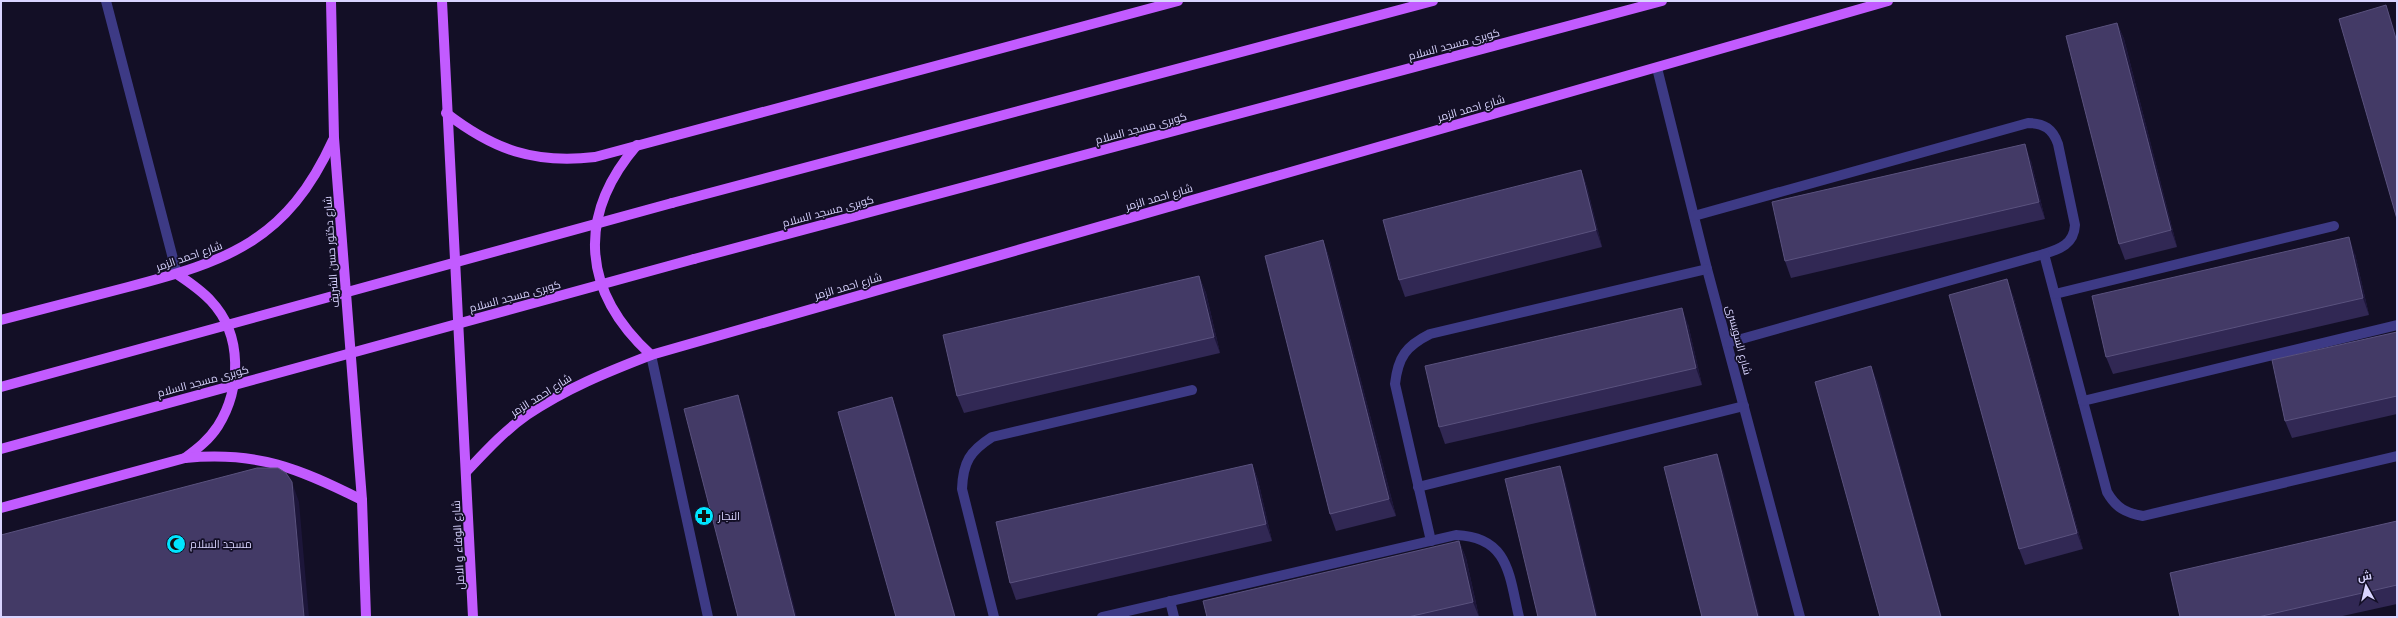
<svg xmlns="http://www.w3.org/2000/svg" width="2398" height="618" viewBox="0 0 2398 618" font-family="Quicksand,Cairo,sans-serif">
  <rect width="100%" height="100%" fill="#130f26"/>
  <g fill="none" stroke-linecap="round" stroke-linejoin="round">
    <polyline stroke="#3d3a85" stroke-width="10" points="106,1 177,274"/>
    <g stroke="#3d3a85" stroke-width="10">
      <polyline points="1657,68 1707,269 1800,617"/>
      <path d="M 1694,216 L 2028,123 C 2044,123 2053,129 2058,144 L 2075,225 C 2074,244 2060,249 2044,254 L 1727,343"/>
      <path d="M 2044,254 L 2107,492 C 2116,508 2126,513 2143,516 L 2397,456"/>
      <polyline points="2055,294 2334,226"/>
      <polyline points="651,355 708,617"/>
      <polyline points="2083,401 2397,325"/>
      <polyline points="1418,487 1744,406"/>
      <path d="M 1431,541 L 1395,384 C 1398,357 1406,346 1430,334 L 1707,269"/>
      <polyline points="1170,601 1174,617"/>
      <path d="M 994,617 L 962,489 C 963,462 970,451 992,437 L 1192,390"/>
      <path d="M 1102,617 L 1456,535 C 1509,537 1509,575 1519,617"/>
    </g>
    <g stroke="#c25bff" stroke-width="10">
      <polyline points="331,1 334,138 362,500 366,617"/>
      <polyline points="442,1 473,617"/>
      <path d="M 446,113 C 494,150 534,164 595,157 L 1178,1"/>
      <path d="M 637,145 C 576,216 582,292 651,355"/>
      <polyline points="672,203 1433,1"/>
      <polyline points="694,259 1662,1"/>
      <path d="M 177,274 C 189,282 201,290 211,301 C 243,335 241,389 218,426 C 209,440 197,449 185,458"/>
      <path d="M 1,320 C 43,309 85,298 128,287 C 228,261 287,241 333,140"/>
      <path d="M 466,472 C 485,452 504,431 527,415 C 565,389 607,372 651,355 L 1888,1"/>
      <path d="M 1,508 L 185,458 C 257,451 298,468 362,500"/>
    </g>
    <g stroke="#c25bff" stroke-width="10">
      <polyline points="1,387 672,203"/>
      <polyline points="1,449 694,259"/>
    </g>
  </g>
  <g fill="#312854">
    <polygon points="2117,23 2124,39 2177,247 2125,260 2119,244"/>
    <polygon points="2031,161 2045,219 1791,278 1785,261"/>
    <polygon points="1581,170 1587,187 1602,247 1405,297 1399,280"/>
    <polygon points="1323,240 1329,257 1396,516 1336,531 1330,514"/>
    <polygon points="2355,254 2369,315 2113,374 2106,357"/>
    <polygon points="1199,276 1206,293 1220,353 964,413 957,396"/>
    <polygon points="2013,295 2083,549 2025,565 2019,549"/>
    <polygon points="1688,324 1702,385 1445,444 1439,427"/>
    <polygon points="2397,332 2397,414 2292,438 2285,421"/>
    <polygon points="1252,464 1258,480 1272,541 1016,600 1010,583"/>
    <polygon points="2397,521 2397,604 2338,617 2180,617"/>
    <polygon points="1459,541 1466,558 1479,617 1207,617"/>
  </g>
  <g fill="#1d163a">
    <polygon points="2386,5 2392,22 2397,38 2397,42"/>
    <polygon points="2117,23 2124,39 2177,247 2171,230"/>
    <polygon points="2025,144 2031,161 2045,219 2039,202"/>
    <polygon points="1581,170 1587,187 1602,247 1596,230"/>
    <polygon points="2349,237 2355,254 2369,315 2363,298"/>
    <polygon points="1323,240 1329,257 1396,516 1389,499"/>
    <polygon points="1199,276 1206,293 1220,353 1214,337"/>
    <polygon points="2007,279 2013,295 2083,549 2077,533"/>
    <polygon points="1682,308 1688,324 1702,385 1696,368"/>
    <polygon points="1871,366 1878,383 1942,617 1941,617"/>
    <polygon points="738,395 744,412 797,617 795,617"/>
    <polygon points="892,397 898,413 956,617 955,617"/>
    <polygon points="1717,454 1724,473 1760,617 1758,617"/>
    <polygon points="1252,464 1258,480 1272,541 1266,524"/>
    <polygon points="1560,466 1566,483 1598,617 1596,617"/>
    <polygon points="292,482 299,502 309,617 304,617"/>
    <polygon points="1459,541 1466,558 1479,617 1473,602"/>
  </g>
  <g fill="#433a66" stroke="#5a527e">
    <polygon points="2386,5 2397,42 2397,219 2339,19"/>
    <polygon points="2117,23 2171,230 2119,244 2066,36"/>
    <polygon points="2025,144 2039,202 1785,261 1772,202"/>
    <polygon points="1581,170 1596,230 1399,280 1383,220"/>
    <polygon points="2349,237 2363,298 2106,357 2092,296"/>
    <polygon points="1323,240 1389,499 1330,514 1265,256"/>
    <polygon points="1199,276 1214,337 957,396 943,335"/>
    <polygon points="2007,279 2077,533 2019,549 1949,295"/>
    <polygon points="1682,308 1696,368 1439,427 1425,366"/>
    <polygon points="2397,332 2397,396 2285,421 2272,360"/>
    <polygon points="1871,366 1941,617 1880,617 1815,382"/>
    <polygon points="738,395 795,617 738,617 684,409"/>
    <polygon points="892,397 955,617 896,617 838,412"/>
    <polygon points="1717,454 1758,617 1702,617 1664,467"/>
    <polygon points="1252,464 1266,524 1010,583 996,522"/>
    <polygon points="1560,466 1596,617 1538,617 1505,479"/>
    <polygon points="257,468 278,468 286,473 292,482 304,617 1,617 1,535"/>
    <polygon points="2397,521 2397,585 2258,617 2180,617 2170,573"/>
    <polygon points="1459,541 1473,602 1408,617 1207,617 1203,601"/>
  </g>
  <defs>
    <g id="pharmacy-disc" transform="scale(1)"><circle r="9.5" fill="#00e5ff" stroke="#130f26"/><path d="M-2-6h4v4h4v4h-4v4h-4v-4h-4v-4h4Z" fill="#111"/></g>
    <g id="mosque-disc" transform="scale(1)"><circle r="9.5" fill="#00e5ff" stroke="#130f26"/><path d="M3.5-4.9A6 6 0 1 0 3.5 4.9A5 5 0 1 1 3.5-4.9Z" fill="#111"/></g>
  </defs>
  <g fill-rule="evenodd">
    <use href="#pharmacy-disc" x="704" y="516"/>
    <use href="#mosque-disc" x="176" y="544"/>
  </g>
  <g text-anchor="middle" stroke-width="3.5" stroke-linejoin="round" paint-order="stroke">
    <g font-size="11" fill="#d9d4ff" stroke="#130f26">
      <text transform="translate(1454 44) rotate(-15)" y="4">كوبرى مسجد السلام</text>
      <text transform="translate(1471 108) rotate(-16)" y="4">شارع احمد الزمر</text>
      <text transform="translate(1141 128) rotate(-15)" y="4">كوبرى مسجد السلام</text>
      <text transform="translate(1159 197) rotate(-16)" y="4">شارع احمد الزمر</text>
      <text transform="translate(828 211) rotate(-15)" y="4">كوبرى مسجد السلام</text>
      <text transform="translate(331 252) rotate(-94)" y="4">شارع دكتور حسن الشريف</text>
      <text transform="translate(189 256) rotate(-19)" y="4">شارع احمد الزمر</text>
      <text transform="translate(848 286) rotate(-16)" y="4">شارع احمد الزمر</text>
      <text transform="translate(515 296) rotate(-15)" y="4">كوبرى مسجد السلام</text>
      <text transform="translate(1739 340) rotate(75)" y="4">شارع السويسرى</text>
      <text transform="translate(203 381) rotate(-15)" y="4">كوبرى مسجد السلام</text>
      <text transform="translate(541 395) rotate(-32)" y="4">شارع احمد الزمر</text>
      <text transform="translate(458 545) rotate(-93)" y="4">شارع الوفاء و الامل</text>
    </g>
    <g font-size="11" fill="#d9d4ff" stroke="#130f26" text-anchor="start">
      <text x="718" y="520">النجار</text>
      <text x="190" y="548">مسجد السلام</text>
    </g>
  </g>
  <rect width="2398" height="618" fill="none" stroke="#d9d4ff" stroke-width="4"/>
  <g transform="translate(2366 586) rotate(352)" stroke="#130f26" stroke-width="3" paint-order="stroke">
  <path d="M0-3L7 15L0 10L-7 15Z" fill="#d9d4ff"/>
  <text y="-6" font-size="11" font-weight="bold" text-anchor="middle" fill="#d9d4ff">ش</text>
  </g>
</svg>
